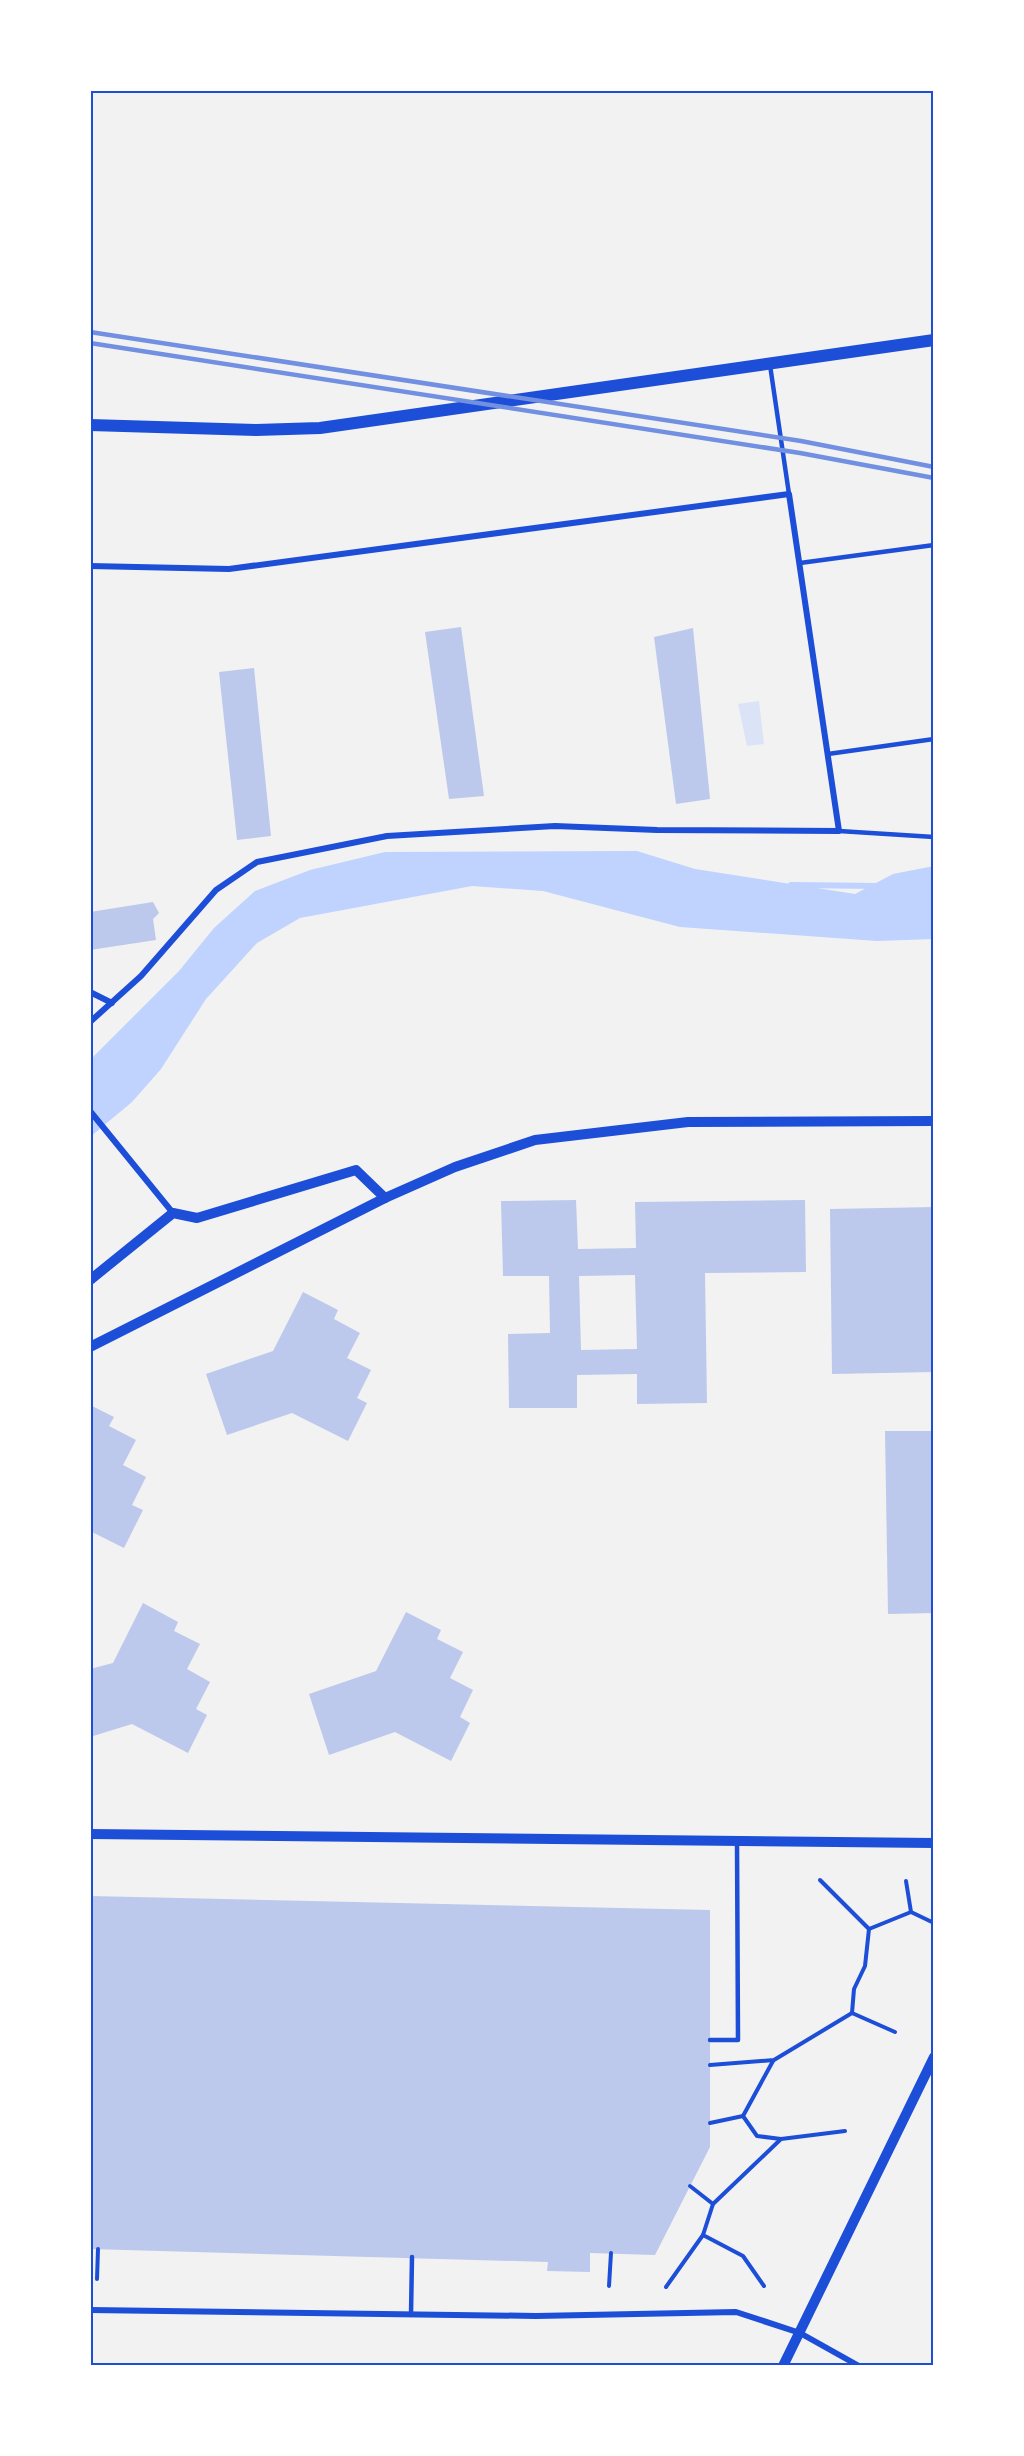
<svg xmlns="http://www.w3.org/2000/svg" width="1024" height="2456" viewBox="0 0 1024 2456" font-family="'Source Serif 4',serif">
  <rect width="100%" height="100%" fill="#f2f2f2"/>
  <polygon fill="#dbe4f7" points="759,701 764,744 747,746 738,704"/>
  <polygon fill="#bfd3fe" points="637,851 695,869 855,894 893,874 934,866 934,939 877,941 680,927 543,891 472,886 300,918 257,943 206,999 161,1069 132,1102 90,1137 90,1060 179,971 214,928 255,891 310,870 385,852"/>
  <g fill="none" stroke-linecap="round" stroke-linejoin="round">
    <polyline stroke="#bfd3fe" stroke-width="6" points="791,885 879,886"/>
  </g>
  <g fill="#bdc9ec" fill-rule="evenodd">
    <polygon points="461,627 484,796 449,799 425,632"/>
    <polygon points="693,628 710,799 676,804 654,637"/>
    <polygon points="254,668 271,836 237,840 219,672"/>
    <polygon points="153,902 159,913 153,919 156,940 90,950 90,912"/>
    <path d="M 576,1200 L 578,1249 L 636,1248 L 635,1202 L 805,1200 L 806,1272 L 705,1273 L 707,1403 L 637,1404 L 637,1374 L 577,1375 L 577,1408 L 509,1408 L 508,1334 L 550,1333 L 549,1276 L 503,1276 L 501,1201 ZM 635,1275 L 637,1349 L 581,1350 L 579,1276 Z"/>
    <polygon points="934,1207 934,1372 832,1374 830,1209"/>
    <polygon points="303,1292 338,1310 334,1319 360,1333 347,1358 371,1370 357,1398 367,1403 348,1441 292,1413 227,1435 206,1374 273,1351"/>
    <polygon points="90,1405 114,1417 109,1426 136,1440 123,1465 146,1477 132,1505 143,1510 124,1548 90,1531"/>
    <polygon points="885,1431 934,1431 934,1613 888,1614"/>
    <polygon points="143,1603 178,1622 174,1631 200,1644 187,1669 210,1682 196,1709 207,1715 188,1753 132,1724 90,1737 90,1669 113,1663"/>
    <polygon points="406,1612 441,1630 437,1639 463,1652 450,1678 473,1690 460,1717 470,1723 451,1761 395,1732 329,1755 309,1694 376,1671"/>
    <polygon points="90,1896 710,1910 710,2147 655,2255 590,2253 590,2272 547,2271 548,2262 90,2249"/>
  </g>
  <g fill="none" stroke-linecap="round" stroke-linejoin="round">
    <g stroke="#1d4ed8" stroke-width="4">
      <polyline points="820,1880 869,1929"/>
      <polyline points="906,1881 911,1912 934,1923"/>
      <polyline points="895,2032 852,2013 854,1989 865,1966 869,1929 911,1912"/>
      <polyline points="773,2061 743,2116 757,2136 781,2139"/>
      <polyline points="710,2065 774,2060 852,2013"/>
      <polyline points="710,2123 743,2116"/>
      <polyline points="690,2186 713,2204"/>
      <polyline points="97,2279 98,2249"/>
      <polyline points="609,2286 611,2253"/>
      <polyline points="764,2286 743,2256 703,2235 713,2204 781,2139 845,2131"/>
      <polyline points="666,2287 703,2235"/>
    </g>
    <g stroke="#1d4ed8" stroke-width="4.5">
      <polyline points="770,365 789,494"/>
      <polyline points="800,563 934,545"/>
      <polyline points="828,754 934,739"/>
      <polyline points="839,831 934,837"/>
      <polyline points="710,2040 738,2040 737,1842"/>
      <polyline points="411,2315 412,2257"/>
    </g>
    <g stroke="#1d4ed8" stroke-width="6">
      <polyline points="90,566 229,569 789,494 839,831 657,830 555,826 387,836 257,862 216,890 141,976 90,1022"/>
      <polyline points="90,992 112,1003"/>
      <polyline points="90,1111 173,1213"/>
      <polyline points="90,2310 536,2316 736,2312 800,2333 859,2366"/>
    </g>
    <g stroke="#1d4ed8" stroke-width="10">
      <polyline points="90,1280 173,1213 197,1218 356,1170 385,1198"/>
      <polyline points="90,1347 385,1198 455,1167 535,1140 688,1122 934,1121"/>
      <polyline points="90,1834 934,1843"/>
      <polyline points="783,2366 934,2057"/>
    </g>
    <polyline stroke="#1d4ed8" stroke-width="12" points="90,425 256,430 320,428 934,340"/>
    <g stroke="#7290e2" stroke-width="4.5">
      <polyline points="90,332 801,441 934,467"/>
      <polyline points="90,343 800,453 934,478"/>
    </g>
  </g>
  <rect width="1024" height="2456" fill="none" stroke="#ffffff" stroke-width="183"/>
  <rect x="92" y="92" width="840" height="2272" fill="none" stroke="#1d4ed8" stroke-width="2"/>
</svg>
